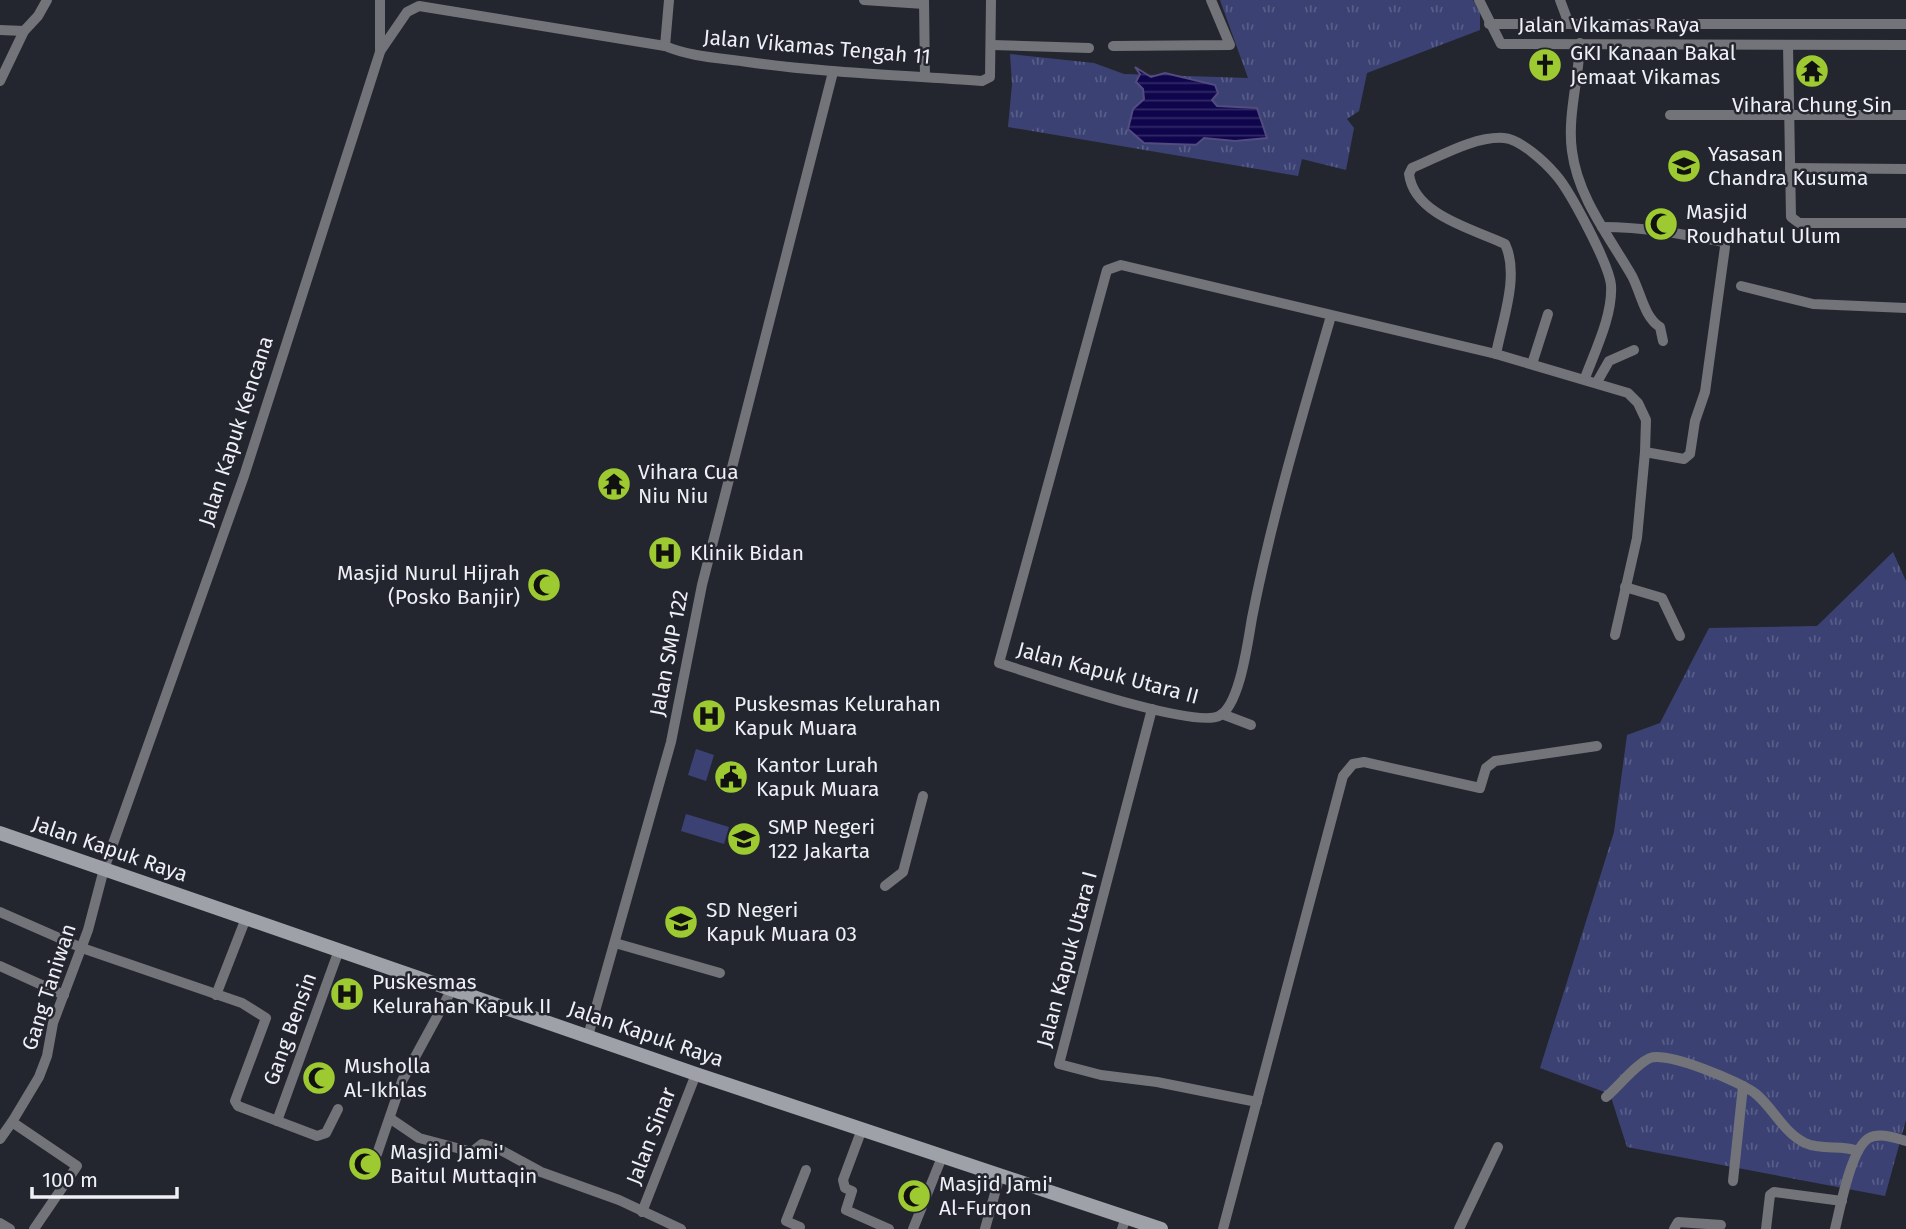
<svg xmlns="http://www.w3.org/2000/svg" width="1906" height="1229" viewBox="0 0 1906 1229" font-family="'Fira Sans',sans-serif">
  <defs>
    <pattern id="grass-tufts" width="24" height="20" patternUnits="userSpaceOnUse" patternTransform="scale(1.75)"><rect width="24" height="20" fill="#3b4273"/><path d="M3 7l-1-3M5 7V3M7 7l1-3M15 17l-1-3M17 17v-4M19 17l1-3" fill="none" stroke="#585e88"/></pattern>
    <pattern id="water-rules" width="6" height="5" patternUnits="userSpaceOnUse" patternTransform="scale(1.75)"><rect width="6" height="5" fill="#0f054c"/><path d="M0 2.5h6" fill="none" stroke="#322a66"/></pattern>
  </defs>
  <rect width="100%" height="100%" fill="#24262f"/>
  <g fill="url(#grass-tufts)">
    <polygon points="1220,0 1473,0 1480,13 1480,30 1367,73 1359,111 1347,119 1354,128 1346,170 1302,159 1298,176 1008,127 1012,84 1010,54 1094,63 1124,74 1248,78"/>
    <polygon points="1893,552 1906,581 1906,1120 1885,1196 1627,1147 1610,1094 1540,1068 1614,832 1627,735 1660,723 1709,628 1817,626"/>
  </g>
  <g fill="#3b4273">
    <polygon points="696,749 714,755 706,781 688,775"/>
    <polygon points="686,814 729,827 724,844 681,831"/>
  </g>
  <polygon fill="url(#water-rules)" stroke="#524c7f" stroke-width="2" points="1135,67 1151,77 1165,73 1215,85 1218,93 1212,100 1217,106 1257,108 1267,138 1235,141 1204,138 1196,145 1144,143 1128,129 1133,109 1144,99 1143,89 1136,82 1140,74"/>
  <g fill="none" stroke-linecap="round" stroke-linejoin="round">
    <g stroke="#737479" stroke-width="10">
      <polyline points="864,0 924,4"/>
      <polyline points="924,0 925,77"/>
      <polyline points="1479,0 1501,44 1906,45"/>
      <polyline points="1560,0 1569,24"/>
      <polyline points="1489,24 1906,24"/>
      <polyline points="0,30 24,31"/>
      <path d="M 1580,43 C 1579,78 1567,117 1572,151 C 1578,198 1609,236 1632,276 C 1641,293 1644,317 1660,327 L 1663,341"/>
      <polyline points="992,45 1089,48"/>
      <polyline points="1788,45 1791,217 1799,223 1906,223"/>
      <polyline points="665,46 669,0"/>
      <polyline points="1113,46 1230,45 1211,0"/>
      <path d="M 381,50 L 407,12 L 419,6 L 665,46 C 691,57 720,58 748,62 C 826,73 904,75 982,81 L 990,77 L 991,0"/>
      <polyline points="0,81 24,31 38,16 47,0"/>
      <polyline points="1670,115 1906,115"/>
      <polyline points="1790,168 1906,169"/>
      <path d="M 1602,227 C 1644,227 1683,234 1724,242 L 1725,247 L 1705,392 L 1695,421 L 1690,454 L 1684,459 L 1645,452"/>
      <polyline points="1741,286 1813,304 1906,308"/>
      <path d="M 1331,316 C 1302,416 1272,516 1252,618 C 1248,640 1240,706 1219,716 C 1191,729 1035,674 999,663 L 1107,270 L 1121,265 L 1496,354 L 1628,393 L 1638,403 L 1646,420 L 1645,452 L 1637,538 L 1615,635"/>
      <path d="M 1496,354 C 1502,322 1520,275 1505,244 C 1473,229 1414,215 1409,174 L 1412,168 C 1439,157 1474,136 1504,138 C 1520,139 1545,162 1556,175 C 1570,191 1609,264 1611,285 C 1613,315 1595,351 1585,378"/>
      <polyline points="1532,364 1548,314"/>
      <polyline points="1597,382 1609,361 1634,350"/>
      <polyline points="1625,587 1662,598 1680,636"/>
      <polyline points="1152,709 1059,1064 1101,1075 1157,1082 1257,1102"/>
      <polyline points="1222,714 1251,725"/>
      <polyline points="885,886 903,872 923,796"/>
      <polyline points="0,912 82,948 242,1003 266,1018 235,1101 238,1106 317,1136 326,1133 338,1109"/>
      <polyline points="615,943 720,973"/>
      <polyline points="0,966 64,995"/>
      <polyline points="216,995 246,918"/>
      <polyline points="588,1036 671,742 702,585 833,72"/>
      <path d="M 1606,1097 C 1619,1086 1635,1065 1650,1058 C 1667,1051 1741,1082 1756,1094 C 1774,1109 1783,1132 1805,1143 C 1823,1151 1841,1144 1858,1151"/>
      <polyline points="391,1119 419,1138 472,1152 482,1144 497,1148 541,1172 619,1200 681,1229"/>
      <polyline points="277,1121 339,950"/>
      <polyline points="862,1129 843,1180 845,1188 852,1191 846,1210 889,1229"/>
      <polyline points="0,1139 12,1122"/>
      <polyline points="377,1154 402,1081 452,989"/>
      <polyline points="1733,1181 1743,1086"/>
      <polyline points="642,1212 696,1074"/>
      <polyline points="0,1223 10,1229"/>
      <polyline points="34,1229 77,1166 12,1122 39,1077 47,1056 53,1023 88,930 104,869 244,476 380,52 380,0"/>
      <polyline points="799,1229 800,1227 786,1221 806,1170"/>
      <polyline points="913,1229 942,1157"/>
      <polyline points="985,1229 1000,1175"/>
      <polyline points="1122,1229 1126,1217"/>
      <polyline points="1223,1229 1343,776 1353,764 1364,762 1480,788 1486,768 1495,761 1597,746"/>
      <polyline points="1459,1229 1498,1147"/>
      <polyline points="1674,1229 1678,1222 1721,1225"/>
      <polyline points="1766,1229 1770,1195 1774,1192 1842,1201"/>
      <path d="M 1835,1229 C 1840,1209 1851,1148 1869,1138 C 1880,1132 1895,1138 1906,1141"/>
    </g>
    <polyline stroke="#9fa1a8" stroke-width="14" points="0,833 696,1074 1161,1229"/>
  </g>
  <defs>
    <g id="church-disc" transform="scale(1.75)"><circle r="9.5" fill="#9dca30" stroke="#24262f"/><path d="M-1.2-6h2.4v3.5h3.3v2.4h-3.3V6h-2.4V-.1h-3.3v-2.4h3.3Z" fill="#111"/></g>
    <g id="temple-disc" transform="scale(1.75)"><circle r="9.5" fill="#9dca30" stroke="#24262f"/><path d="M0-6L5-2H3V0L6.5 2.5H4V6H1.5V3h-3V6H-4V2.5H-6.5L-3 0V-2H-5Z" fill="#111"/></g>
    <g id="school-disc" transform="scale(1.75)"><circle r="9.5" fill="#9dca30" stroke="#24262f"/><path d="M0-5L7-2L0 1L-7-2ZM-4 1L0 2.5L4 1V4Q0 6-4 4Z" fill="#111"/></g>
    <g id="mosque-disc" transform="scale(1.75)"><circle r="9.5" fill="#9dca30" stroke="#24262f"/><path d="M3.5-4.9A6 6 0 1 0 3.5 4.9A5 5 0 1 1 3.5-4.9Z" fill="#111"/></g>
    <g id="hospital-disc" transform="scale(1.75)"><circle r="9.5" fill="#9dca30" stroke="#24262f"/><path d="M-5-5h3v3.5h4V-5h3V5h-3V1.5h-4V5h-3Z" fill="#111"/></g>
    <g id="civic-disc" transform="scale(1.75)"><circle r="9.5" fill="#9dca30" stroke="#24262f"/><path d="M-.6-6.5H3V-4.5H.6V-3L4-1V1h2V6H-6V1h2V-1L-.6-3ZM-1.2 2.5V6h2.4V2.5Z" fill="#111"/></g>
  </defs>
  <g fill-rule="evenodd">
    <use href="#church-disc" x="1545" y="65"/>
    <use href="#temple-disc" x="1812" y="71"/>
    <use href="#school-disc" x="1684" y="166"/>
    <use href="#mosque-disc" x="1661" y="224"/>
    <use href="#temple-disc" x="614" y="484"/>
    <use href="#hospital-disc" x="665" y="553"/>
    <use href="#mosque-disc" x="544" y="585"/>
    <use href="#hospital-disc" x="709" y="716"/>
    <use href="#civic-disc" x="731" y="777"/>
    <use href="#school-disc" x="744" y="839"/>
    <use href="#school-disc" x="681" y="922"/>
    <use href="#hospital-disc" x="347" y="994"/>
    <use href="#mosque-disc" x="319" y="1078"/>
    <use href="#mosque-disc" x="365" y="1164"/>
    <use href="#mosque-disc" x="914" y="1196"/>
  </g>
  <g text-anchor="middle" stroke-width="5" stroke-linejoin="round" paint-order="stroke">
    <g font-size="21" fill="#eff0f6" stroke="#24262f">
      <text x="1609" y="32">Jalan Vikamas Raya</text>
      <text transform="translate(817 47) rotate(5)" y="7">Jalan Vikamas Tengah 11</text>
      <text transform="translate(236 431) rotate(-72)" y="7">Jalan Kapuk Kencana</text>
      <text transform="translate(669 653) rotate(-79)" y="7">Jalan SMP 122</text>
      <text transform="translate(1108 673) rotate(15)" y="7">Jalan Kapuk Utara II</text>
      <text transform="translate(110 849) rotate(19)" y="7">Jalan Kapuk Raya</text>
      <text transform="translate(1067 959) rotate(-75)" y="7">Jalan Kapuk Utara I</text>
      <text transform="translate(49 987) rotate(-72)" y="7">Gang Taniwan</text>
      <text transform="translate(290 1029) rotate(-70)" y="7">Gang Bensin</text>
      <text transform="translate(646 1034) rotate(19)" y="7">Jalan Kapuk Raya</text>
      <text transform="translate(651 1136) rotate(-69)" y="7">Jalan Sinar</text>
    </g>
    <g font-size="21" fill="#eff0f6" stroke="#24262f" text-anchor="start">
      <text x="1570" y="60">GKI Kanaan Bakal<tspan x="1570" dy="24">Jemaat Vikamas</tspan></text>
      <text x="1812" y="112" text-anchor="middle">Vihara Chung Sin</text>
      <text x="1708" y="161">Yasasan<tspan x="1708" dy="24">Chandra Kusuma</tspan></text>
      <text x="1686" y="219">Masjid<tspan x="1686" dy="24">Roudhatul Ulum</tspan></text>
      <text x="638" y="479">Vihara Cua<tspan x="638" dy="24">Niu Niu</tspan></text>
      <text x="690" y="560">Klinik Bidan</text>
      <text x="520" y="580" text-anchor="end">Masjid Nurul Hijrah<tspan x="520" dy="24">(Posko Banjir)</tspan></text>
      <text x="734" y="711">Puskesmas Kelurahan<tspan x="734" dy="24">Kapuk Muara</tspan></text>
      <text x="756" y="772">Kantor Lurah<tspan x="756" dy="24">Kapuk Muara</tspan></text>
      <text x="768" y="834">SMP Negeri<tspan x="768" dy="24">122 Jakarta</tspan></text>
      <text x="706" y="917">SD Negeri<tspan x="706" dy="24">Kapuk Muara 03</tspan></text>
      <text x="372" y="989">Puskesmas<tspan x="372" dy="24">Kelurahan Kapuk II</tspan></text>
      <text x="344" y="1073">Musholla<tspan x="344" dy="24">Al-Ikhlas</tspan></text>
      <text x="390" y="1159">Masjid Jami'<tspan x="390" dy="24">Baitul Muttaqin</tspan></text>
      <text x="939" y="1191">Masjid Jami'<tspan x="939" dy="24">Al-Furqon</tspan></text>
    </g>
  </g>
  <path d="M32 1187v10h145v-10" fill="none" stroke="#eff0f6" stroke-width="3.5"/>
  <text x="42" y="1187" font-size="21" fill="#eff0f6" stroke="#24262f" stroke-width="5" paint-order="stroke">100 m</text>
</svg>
